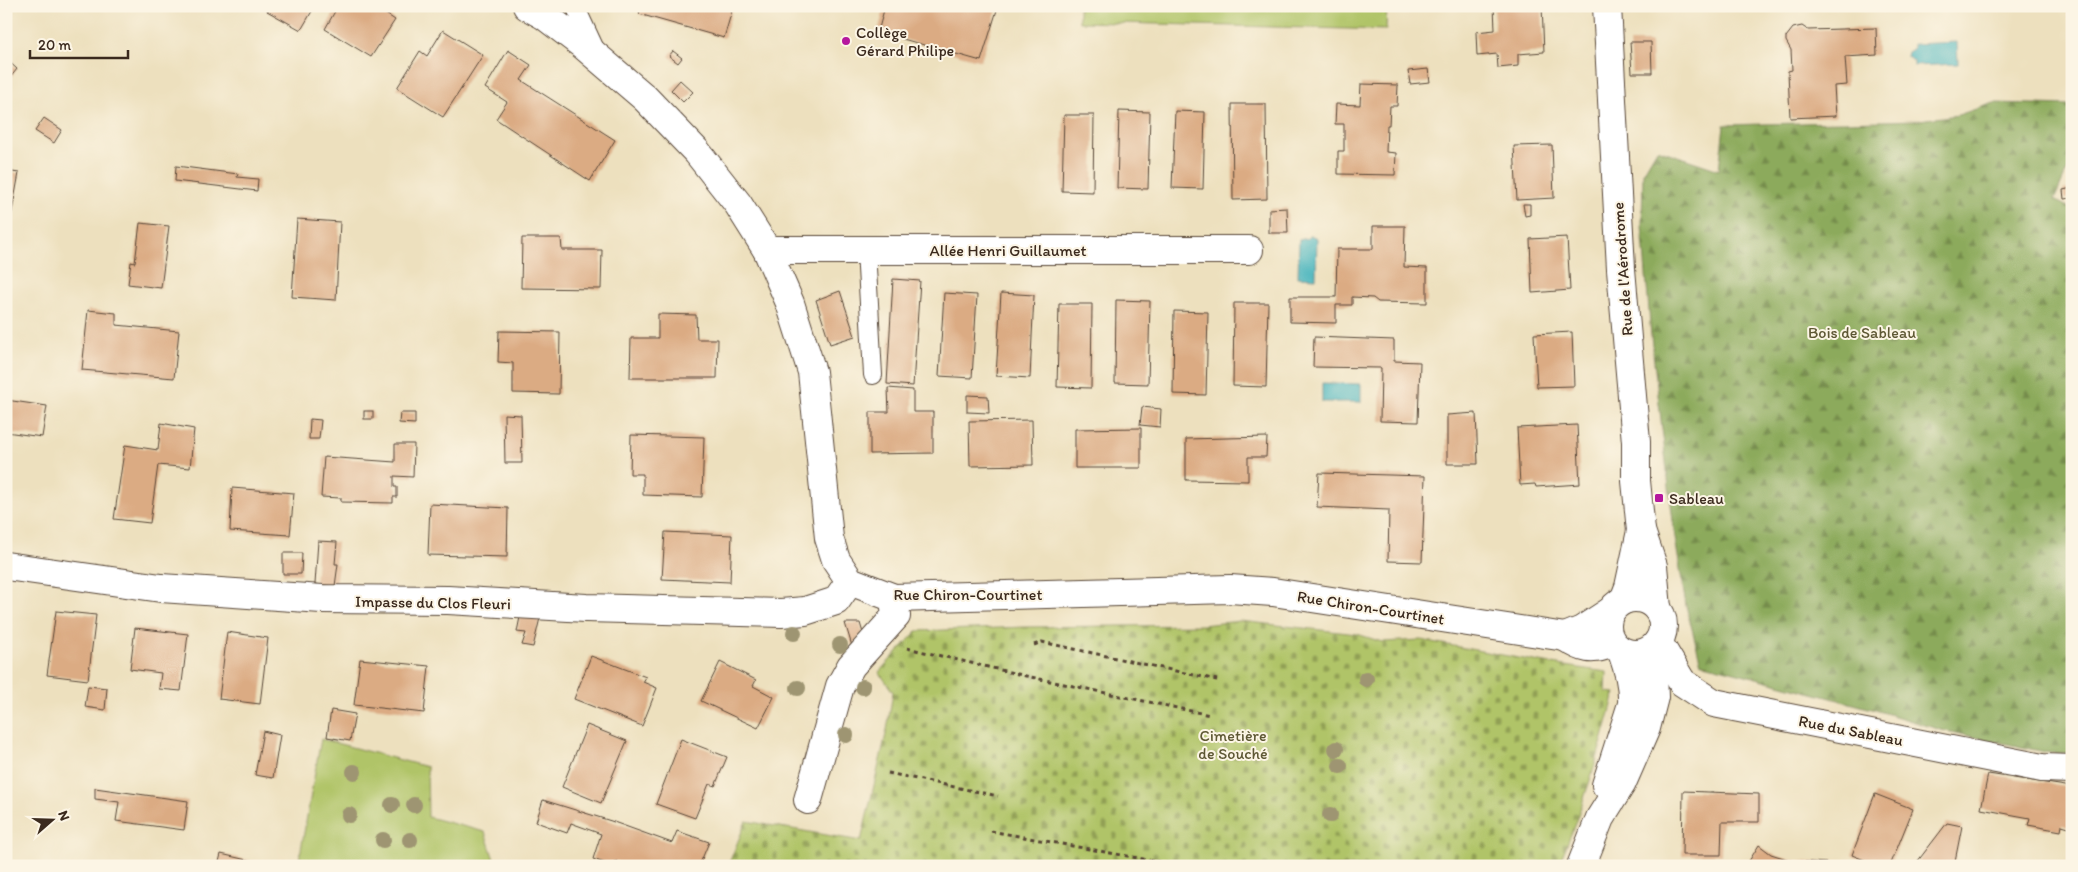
<svg xmlns="http://www.w3.org/2000/svg" width="2078" height="872" viewBox="0 0 2078 872" font-family="Itim,sans-serif">
  <defs>
    <pattern id="forest-firs" width="22" height="20" patternUnits="userSpaceOnUse" patternTransform="scale(1.25)"><rect width="22" height="20" fill="#8caa5c"/><path d="M5 1l3.5 6h-7zM16 11l3.5 6h-7z" fill="#748b4b"/></pattern>
    <pattern id="cemetery-stones" width="16" height="16" patternUnits="userSpaceOnUse" patternTransform="scale(1.25)"><rect width="16" height="16" fill="#b0c468"/><path d="M2 7V4a2 2 0 0 1 4 0v3zM10 15v-3a2 2 0 0 1 4 0v3z" fill="#909f55"/></pattern>
  </defs>
  <rect width="100%" height="100%" fill="#fcf5e5"/>
  <filter id="ink" filterUnits="userSpaceOnUse"><feTurbulence type="fractalNoise" baseFrequency=".02" numOctaves="2"/><feDisplacementMap in="SourceGraphic" scale="10" xChannelSelector="R" yChannelSelector="G"/><feConvolveMatrix kernelMatrix="1 2 1 2 8 2 1 2 1" color-interpolation-filters="sRGB"/></filter>
  <filter id="wash" filterUnits="userSpaceOnUse"><feTurbulence type="fractalNoise" baseFrequency=".0096" numOctaves="4" result="noise"/><feDisplacementMap in="SourceGraphic" scale="20" xChannelSelector="R" yChannelSelector="G"/><feGaussianBlur stdDeviation="1.12" result="paint"/><feColorMatrix in="noise" values="0 0 0 0 0 0 0 0 0 0 0 0 0 0 0 0 0 1.4 0 .05"/><feComposite in="paint" operator="in"/></filter>
  <g filter="url(#wash)">
    <rect width="100%" height="100%" fill="#ede0be"/>
    <g fill="#b0c468" stroke="#767743">
      <polygon points="1079,6 1387,6 1386,30 1079,22"/>
      <polygon points="321,739 427,767 428,817 485,832 496,866 298,866"/>
    </g>
    <polygon fill="url(#forest-firs)" stroke="#646a3d" points="1994,103 2072,105 2072,167 2067,171 2054,200 2072,209 2072,753 2050,753 1941,730 1872,709 1701,663 1686,606 1675,538 1651,336 1642,225 1643,173 1657,149 1719,170 1724,125 1919,120 1958,115"/>
    <path fill="url(#cemetery-stones)" stroke="#767743" d="M 1240,621 L 1357,634 L 1382,642 L 1421,640 L 1551,664 L 1607,672 L 1606,692 L 1615,693 C 1600,752 1582,810 1558,866 L 728,866 L 746,821 L 861,841 L 887,730 L 893,692 L 879,672 L 917,631 L 1026,627 L 1202,625 Z"/>
    <g fill="#42b2bc" stroke="#3e6e6d">
      <polygon points="1957,42 1958,64 1914,66 1914,61 1907,57 1908,52 1913,49 1913,44"/>
      <polygon points="1310,235 1317,238 1316,278 1298,277 1299,240 1308,238"/>
      <polygon points="1322,383 1361,384 1361,402 1322,402"/>
    </g>
    <g id="blocks">
      <g fill="#dbab83">
        <polygon points="270,6 315,6 301,30 267,11"/>
        <polygon points="338,6 374,6 395,20 371,57 325,29"/>
        <polygon points="641,6 732,6 733,7 724,38 639,14"/>
        <polygon points="885,6 985,6 997,10 981,61 878,32"/>
        <polygon points="1494,6 1542,6 1544,52 1518,54 1518,66 1498,68 1497,54 1477,56 1476,32 1495,30"/>
        <polygon points="1802,26 1808,30 1876,28 1877,55 1845,57 1847,85 1834,86 1836,116 1790,118 1788,71 1792,70 1791,50 1786,41 1786,37 1793,28"/>
        <polygon points="443,30 483,55 443,117 397,88 420,51 427,56"/>
        <polygon points="1630,42 1651,42 1652,73 1632,73"/>
        <polygon points="508,50 531,65 521,80 615,140 590,181 496,119 507,102 485,88"/>
        <polygon points="673,51 682,58 678,63 669,56"/>
        <polygon points="6,59 17,69 6,83"/>
        <polygon points="1428,69 1430,82 1410,84 1408,71"/>
        <polygon points="680,80 693,92 683,102 671,90"/>
        <polygon points="1361,84 1398,85 1397,106 1390,106 1389,125 1387,125 1386,152 1396,153 1395,175 1338,174 1338,151 1344,151 1344,124 1335,124 1336,104 1360,105"/>
        <polygon points="1232,104 1266,104 1267,199 1233,200"/>
        <polygon points="1119,111 1150,112 1148,189 1117,188"/>
        <polygon points="1175,111 1205,112 1203,189 1172,188"/>
        <polygon points="1064,115 1094,115 1093,192 1062,191"/>
        <polygon points="44,118 62,130 54,143 35,131"/>
        <polygon points="1552,145 1554,198 1517,200 1514,146"/>
        <polygon points="176,166 238,174 237,177 258,179 257,191 175,181"/>
        <polygon points="6,171 19,173 9,228 6,227"/>
        <polygon points="2072,188 2072,198 2064,199 2063,190"/>
        <polygon points="1523,204 1530,204 1530,215 1525,216"/>
        <polygon points="1287,208 1288,233 1269,233 1269,209"/>
        <polygon points="297,219 340,222 336,300 292,297"/>
        <polygon points="140,223 169,226 161,288 128,284 131,262 135,263"/>
        <polygon points="1373,226 1405,226 1404,267 1427,268 1427,303 1378,302 1373,298 1352,297 1352,305 1336,305 1336,323 1290,322 1290,297 1336,297 1337,249 1373,249"/>
        <polygon points="1567,237 1570,290 1532,293 1530,239"/>
        <polygon points="522,238 561,238 562,250 602,250 601,289 521,288"/>
        <polygon points="893,279 920,281 913,386 887,384"/>
        <polygon points="840,291 855,336 830,344 816,300"/>
        <polygon points="944,293 977,295 972,378 939,376"/>
        <polygon points="1001,293 1034,295 1030,378 996,376"/>
        <polygon points="1116,300 1150,301 1148,384 1115,383"/>
        <polygon points="1234,303 1268,303 1266,387 1233,386"/>
        <polygon points="1059,304 1092,304 1091,388 1057,387"/>
        <polygon points="88,310 116,313 116,325 179,331 174,378 82,370"/>
        <polygon points="1174,311 1208,312 1206,395 1173,394"/>
        <polygon points="658,314 696,315 697,339 718,339 717,378 630,378 631,338 658,338"/>
        <polygon points="499,331 560,332 559,394 513,393 513,363 498,362"/>
        <polygon points="1572,332 1574,386 1537,387 1534,334"/>
        <polygon points="1314,337 1394,340 1394,361 1420,362 1418,422 1380,421 1381,368 1313,367"/>
        <polygon points="888,388 913,390 913,412 933,412 933,453 870,454 870,412 889,412"/>
        <polygon points="967,395 988,396 989,413 967,412"/>
        <polygon points="6,400 47,406 42,437 6,432"/>
        <polygon points="1142,407 1161,409 1160,427 1140,425"/>
        <rect x="364" y="411" width="9" height="8"/>
        <polygon points="400,413 415,413 415,424 399,423"/>
        <polygon points="1476,413 1478,464 1447,464 1447,415"/>
        <polygon points="504,414 521,415 522,463 505,463"/>
        <polygon points="310,419 321,420 319,439 309,439"/>
        <polygon points="1032,420 1033,465 970,466 969,421"/>
        <polygon points="161,423 194,429 190,468 158,465 150,523 114,519 125,445 158,450"/>
        <polygon points="1577,425 1580,484 1536,487 1535,484 1520,485 1517,428"/>
        <polygon points="1141,428 1141,468 1075,468 1075,429"/>
        <polygon points="631,435 704,437 702,497 643,495 643,474 630,474"/>
        <polygon points="1267,437 1266,457 1248,457 1248,481 1186,480 1186,439"/>
        <polygon points="395,444 414,444 413,477 394,476 394,487 397,487 397,497 393,497 393,503 341,502 341,498 321,497 324,457 395,462"/>
        <polygon points="1319,473 1425,476 1422,562 1388,561 1389,510 1317,507"/>
        <polygon points="232,488 294,493 290,535 230,531"/>
        <polygon points="430,504 508,508 507,557 428,555"/>
        <polygon points="665,532 732,535 730,582 662,579"/>
        <polygon points="318,541 337,542 335,564 338,564 335,586 315,584"/>
        <polygon points="283,553 302,553 301,574 283,574"/>
        <polygon points="56,611 96,615 88,680 47,675"/>
        <polygon points="520,617 540,618 533,647 522,645 526,633 517,632"/>
        <polygon points="845,623 860,623 863,633 852,646"/>
        <polygon points="135,628 188,634 181,691 159,689 161,673 130,669"/>
        <polygon points="227,632 268,638 260,704 219,699"/>
        <polygon points="591,656 646,677 643,682 657,688 642,726 574,699"/>
        <polygon points="360,659 429,666 424,713 354,705"/>
        <polygon points="720,662 756,680 753,686 774,697 758,728 701,701"/>
        <polygon points="88,686 107,688 105,710 85,707"/>
        <polygon points="331,710 355,714 350,741 327,737"/>
        <polygon points="587,725 627,741 601,803 562,787"/>
        <polygon points="263,731 280,735 273,778 255,775"/>
        <polygon points="681,739 727,757 715,786 709,784 695,818 656,804"/>
        <polygon points="1988,774 2072,787 2072,828 2062,825 2061,831 2028,825 2030,818 1981,809"/>
        <polygon points="95,788 188,801 184,830 116,821 119,802 95,799"/>
        <polygon points="1683,791 1759,794 1759,822 1722,822 1721,855 1682,855"/>
        <polygon points="1875,794 1913,809 1890,866 1879,866 1852,855"/>
        <polygon points="543,800 611,821 672,843 677,831 709,842 699,866 619,866 620,863 616,861 613,866 593,859 601,834 571,823 567,833 536,822"/>
        <polygon points="1947,823 1962,826 1954,866 1914,866"/>
        <polygon points="1759,845 1771,854 1793,861 1827,863 1826,866 1746,866"/>
        <polygon points="221,854 260,863 260,866 218,866"/>
      </g>
    </g>
  </g>
  <g filter="url(#ink)">
    <use href="#blocks" fill-opacity="0" stroke="#564536" stroke-width="1"/>
    <g fill="none" stroke-linecap="round" stroke-linejoin="round">
      <g stroke="#564536" stroke-width="20">
        <g id="service">
          <polyline points="575,6 596,51"/>
          <polyline points="866,250 873,375"/>
        </g>
      </g>
      <g stroke="#564536" stroke-width="30">
        <g id="minor">
          <polyline points="527,6 545,16 583,45 645,98 697,152 738,204 767,250 790,303 812,372 829,538 836,560 850,581 894,598 1230,589 1273,592 1565,637"/>
          <polyline points="767,250 1249,250"/>
          <polyline points="6,566 161,588 322,599 448,600 586,608 781,613 805,611 836,601 850,581"/>
          <path d="M 1611,611 L 1582,630 L 1565,637 C 1583,649 1592,652 1612,643"/>
          <polyline points="1658,642 1682,682 1714,703 2042,768 2072,769"/>
          <polyline points="808,800 840,686 851,666 896,616 894,598"/>
        </g>
      </g>
      <g stroke="#564536" stroke-width="30">
        <g id="tertiary">
          <polyline points="1607,6 1621,269 1636,442 1636,481 1641,531"/>
          <circle cx="1635" cy="626" r="28"/>
          <polyline points="1624,600 1629,587 1641,531 1653,566 1657,608"/>
          <path d="M 1606,785 L 1632,704 C 1633,685 1628,669 1622,652"/>
          <polyline points="1581,866 1600,818 1622,783 1646,728 1654,697 1652,649"/>
        </g>
      </g>
      <g stroke="#564536" stroke-width="3" stroke-dasharray="4 4" stroke-linecap="butt">
        <polyline points="1034,645 1042,642 1217,680"/>
        <polyline points="907,648 1026,676 1210,715"/>
        <polyline points="888,773 998,796"/>
        <polyline points="991,831 1176,865"/>
        <polyline points="1332,862 1353,866"/>
      </g>
      <use href="#service" stroke="#fff" stroke-width="18"/>
      <use href="#minor" stroke="#fff" stroke-width="28"/>
      <use href="#tertiary" stroke="#fff" stroke-width="28"/>
    </g>
    <g fill="#9e9572">
      <circle cx="794" cy="633" r="8"/>
      <circle cx="840" cy="645" r="8"/>
      <circle cx="1366" cy="679" r="8"/>
      <circle cx="863" cy="687" r="8"/>
      <circle cx="798" cy="688" r="8"/>
      <circle cx="846" cy="735" r="8"/>
      <circle cx="1336" cy="749" r="8"/>
      <circle cx="1340" cy="766" r="8"/>
      <circle cx="354" cy="772" r="8"/>
      <circle cx="392" cy="805" r="8"/>
      <circle cx="414" cy="805" r="8"/>
      <circle cx="349" cy="815" r="8"/>
      <circle cx="1330" cy="815" r="8"/>
      <circle cx="383" cy="840" r="8"/>
      <circle cx="410" cy="840" r="8"/>
    </g>
  </g>
  <g fill="#b5179e" stroke="#fcf5e5" stroke-width="2">
    <circle cx="846" cy="41" r="5"/>
    <rect x="1654" y="493" width="10" height="10" rx="2.5"/>
  </g>
  <g text-anchor="middle" stroke-width="4" stroke-linejoin="round" paint-order="stroke">
    <g font-size="16" fill="#3b2a1e" stroke="#fcf5e5" text-anchor="start">
      <text x="856" y="38">Collège<tspan x="856" dy="18">Gérard Philipe</tspan></text>
      <text x="1669" y="504">Sableau</text>
    </g>
    <g font-size="16" fill="#3b2a1e" stroke="#fcf5e5">
      <text x="1008" y="256">Allée Henri Guillaumet</text>
      <text transform="translate(1622 269) rotate(-94)" y="6">Rue de l'Aérodrome</text>
      <text x="968" y="600">Rue Chiron-Courtinet</text>
      <text transform="translate(433 602) rotate(1)" y="6">Impasse du Clos Fleuri</text>
      <text transform="translate(1371 607) rotate(9)" y="6">Rue Chiron-Courtinet</text>
      <text transform="translate(1851 730) rotate(11)" y="6">Rue du Sableau</text>
    </g>
    <g font-size="16" fill="#5e5834" stroke="#fcf5e5">
      <text x="1862" y="338">Bois de Sableau</text>
      <text x="1233" y="741">Cimetière<tspan x="1233" dy="18">de Souché</tspan></text>
    </g>
  </g>
  <rect width="2078" height="872" fill="none" stroke="#fcf5e5" stroke-width="25"/>
  <g transform="translate(52 820) rotate(70)" stroke="#fcf5e5" stroke-width="4" paint-order="stroke">
  <path d="M0-4L9 19L0 12L-9 19Z" fill="#3b2a1e"/>
  <text y="-8" font-size="14" font-weight="bold" text-anchor="middle" fill="#3b2a1e">N</text>
  </g>
  <path d="M30 50v8h98v-8" fill="none" stroke="#3b2a1e" stroke-width="2.5"/>
  <text x="38" y="50" font-size="15" fill="#3b2a1e" stroke="#fcf5e5" stroke-width="4" paint-order="stroke">20 m</text>
</svg>
